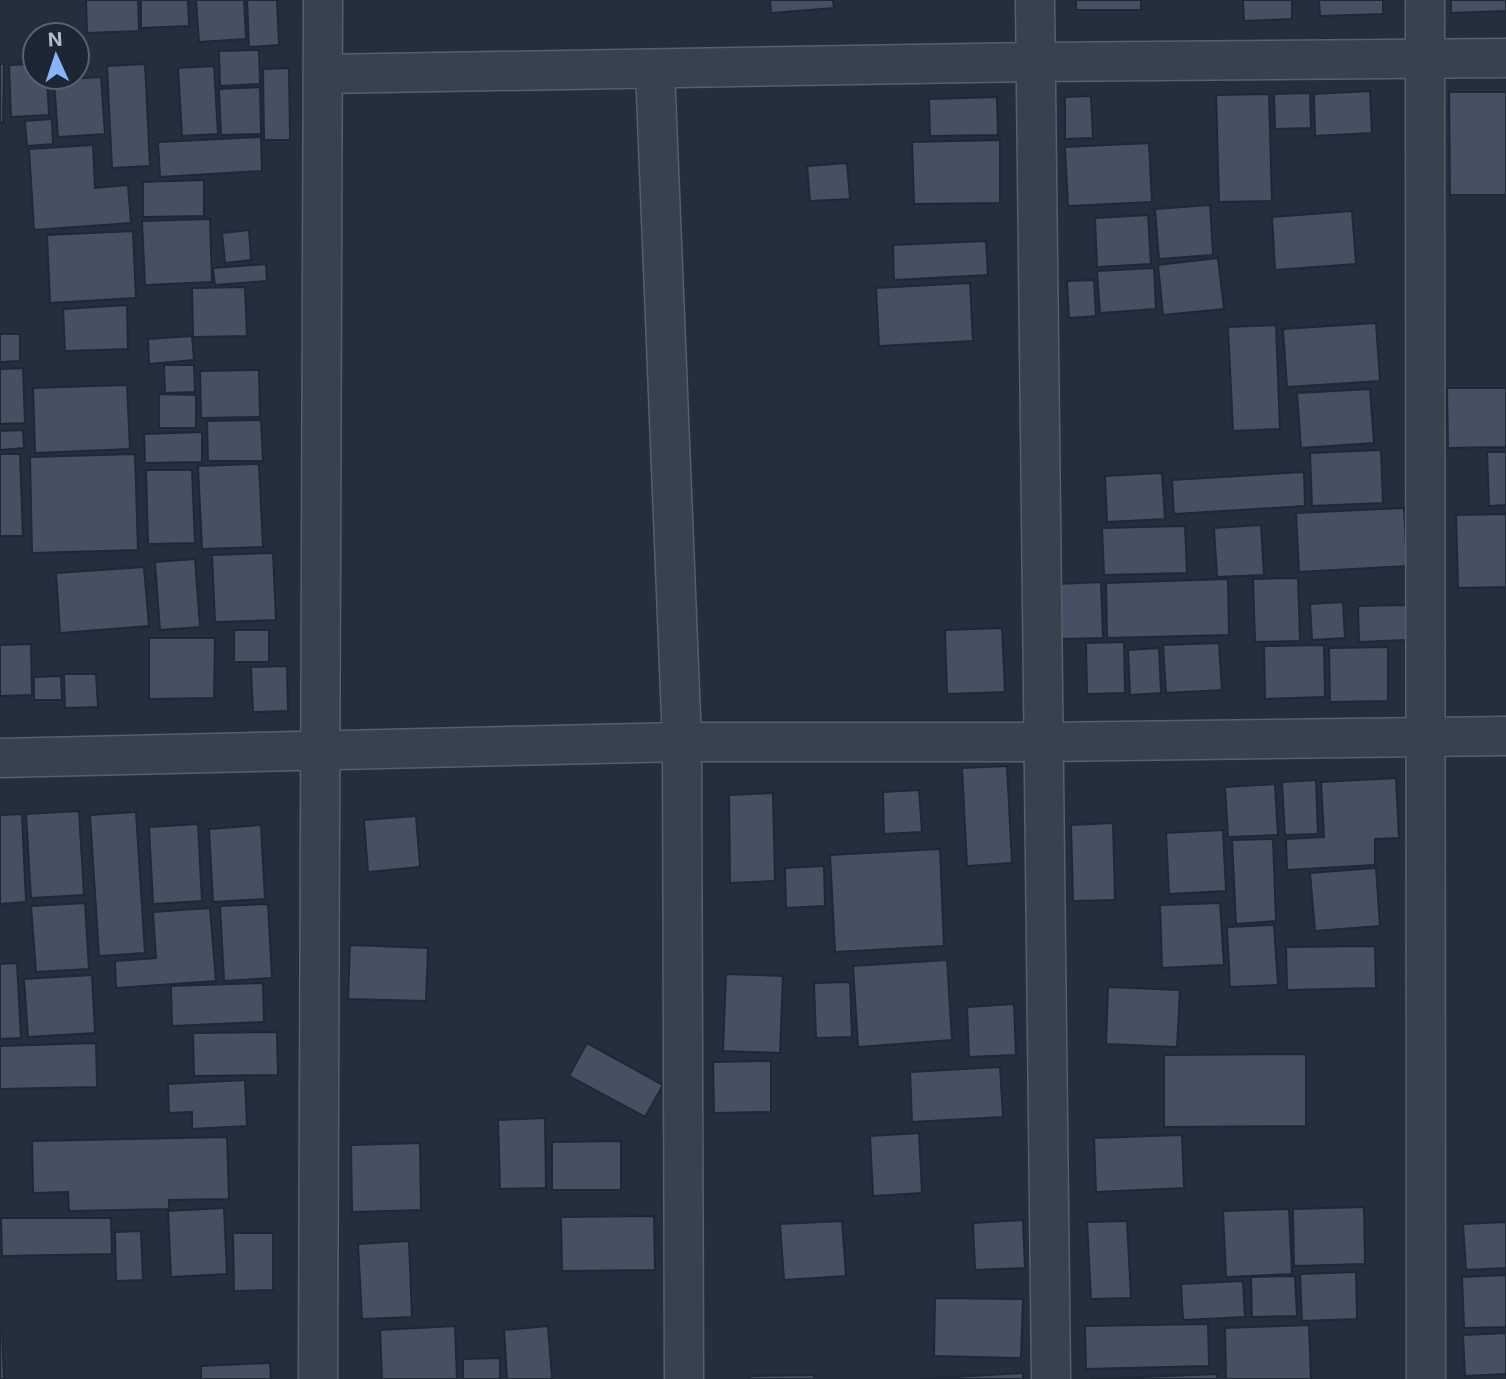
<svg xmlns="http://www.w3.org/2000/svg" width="1506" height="1379" viewBox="0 0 1506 1379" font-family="Inter,sans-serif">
  <rect width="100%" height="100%" fill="#242f3e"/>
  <g fill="#455162" stroke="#1f2835" stroke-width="2">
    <polygon points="86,0 138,0 139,31 87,33"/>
    <polygon points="141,0 188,0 189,26 141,28"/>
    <polygon points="196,0 244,0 246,39 199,42"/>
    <polygon points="247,0 277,0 279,45 249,47"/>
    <polygon points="770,0 833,0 834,8 771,13"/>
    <rect x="1076" y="0" width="65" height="10"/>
    <polygon points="1243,0 1292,0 1292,19 1244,21"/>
    <polygon points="1319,0 1383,0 1383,14 1320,16"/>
    <polygon points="1451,0 1506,0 1506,11 1451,13"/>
    <polygon points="259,50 260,84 220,86 219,51"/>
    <polygon points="0,64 4,64 3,123 0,123"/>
    <polygon points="35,64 35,77 47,77 49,115 11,117 9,65"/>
    <polygon points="145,64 150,166 112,168 107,66"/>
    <polygon points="214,66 218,134 182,136 178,68"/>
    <polygon points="289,68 290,140 264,140 263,69"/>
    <polygon points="101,77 105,134 58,137 54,80"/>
    <polygon points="260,87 261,134 221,135 219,89"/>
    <polygon points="1370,91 1372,133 1315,136 1314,94"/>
    <polygon points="1449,92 1506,92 1506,195 1450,195"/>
    <polygon points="1310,93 1311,128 1275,129 1274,94"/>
    <polygon points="1269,94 1272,201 1219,202 1216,95"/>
    <polygon points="1091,96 1093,138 1065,139 1065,97"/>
    <polygon points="997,97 998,135 930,136 929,99"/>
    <polygon points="52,119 53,144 27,146 25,121"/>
    <polygon points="261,137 262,171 160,177 158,142"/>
    <polygon points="1000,140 1000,203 914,204 912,142"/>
    <polygon points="1149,143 1152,202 1068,206 1065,147"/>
    <polygon points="93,145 95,188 128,185 131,223 34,230 29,149"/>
    <polygon points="847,163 850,199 810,201 807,166"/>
    <polygon points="204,180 204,216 143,217 143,182"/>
    <polygon points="1210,205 1213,255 1159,259 1155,209"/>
    <polygon points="1352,211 1356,264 1275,270 1272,217"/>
    <polygon points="1148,215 1151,264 1097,267 1095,218"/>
    <polygon points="210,219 212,282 145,285 142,221"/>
    <polygon points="249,230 251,260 225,263 222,233"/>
    <polygon points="133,231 136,298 50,303 47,235"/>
    <polygon points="986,241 988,275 894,280 893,245"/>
    <polygon points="1218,258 1224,309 1163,315 1158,265"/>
    <polygon points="266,264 267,281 215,285 213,268"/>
    <polygon points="1154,268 1156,309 1100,313 1097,271"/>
    <polygon points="1094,280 1096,316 1069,318 1067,281"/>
    <polygon points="970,283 973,341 879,346 876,288"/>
    <polygon points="245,287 247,336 193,337 192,288"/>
    <polygon points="127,305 128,349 65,351 63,309"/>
    <polygon points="1376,323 1380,381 1287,387 1283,329"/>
    <polygon points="1276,325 1280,429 1233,431 1228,327"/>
    <polygon points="0,334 20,334 20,361 0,362"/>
    <polygon points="192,336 194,360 149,364 148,339"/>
    <polygon points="164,365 194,365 195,392 165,393"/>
    <polygon points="23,368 25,423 0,424 0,369"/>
    <polygon points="259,370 260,417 201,418 200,371"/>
    <polygon points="127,385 130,449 35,453 33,388"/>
    <polygon points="1447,388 1506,388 1506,447 1448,448"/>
    <polygon points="1370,389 1374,443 1301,448 1297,393"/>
    <polygon points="159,394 196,395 196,428 159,428"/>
    <polygon points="261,420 263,461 208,461 207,421"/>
    <polygon points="23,430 24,448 0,450 0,431"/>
    <polygon points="202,432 202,462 145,463 144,434"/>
    <polygon points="1381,450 1383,503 1312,506 1310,453"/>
    <polygon points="1487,452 1506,452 1506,505 1489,506"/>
    <polygon points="0,454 20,454 23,536 0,536"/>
    <polygon points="135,454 138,550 32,553 30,457"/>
    <polygon points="259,464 263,547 202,549 198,466"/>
    <polygon points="146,470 192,470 195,543 148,544"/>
    <polygon points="1304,472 1305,506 1174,514 1172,480"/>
    <polygon points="1162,473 1165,519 1107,522 1105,476"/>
    <polygon points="1404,508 1407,566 1299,572 1296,513"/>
    <polygon points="1506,514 1506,587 1458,588 1456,515"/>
    <polygon points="1261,525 1264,575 1217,577 1214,528"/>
    <polygon points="1185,526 1187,573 1104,575 1102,528"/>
    <polygon points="273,553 276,620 215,622 212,555"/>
    <polygon points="195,559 200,627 160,630 155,562"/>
    <polygon points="144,567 149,626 60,633 56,573"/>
    <polygon points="1298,578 1300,641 1255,642 1253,579"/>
    <polygon points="1228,579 1229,635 1107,638 1106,583"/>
    <polygon points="1101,582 1103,638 1059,639 1057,584"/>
    <polygon points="1343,602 1345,638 1312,640 1310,604"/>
    <polygon points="1406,605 1407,640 1359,642 1358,606"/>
    <polygon points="1002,628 1005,692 947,694 945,630"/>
    <rect x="234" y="630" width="35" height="32"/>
    <polygon points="149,638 215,638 214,698 149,699"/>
    <polygon points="1124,642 1125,693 1087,694 1086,643"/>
    <polygon points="1219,643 1222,690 1166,693 1163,645"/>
    <polygon points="31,644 32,695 0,696 0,645"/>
    <polygon points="1324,645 1325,697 1265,699 1264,646"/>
    <polygon points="1388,647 1388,701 1330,702 1329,648"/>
    <polygon points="1159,648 1161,693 1130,695 1128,650"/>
    <polygon points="287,666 288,711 253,712 251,667"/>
    <polygon points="64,674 96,674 98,707 65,708"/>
    <polygon points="61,676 62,700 34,700 34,677"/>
    <polygon points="1007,766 1012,863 967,866 962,768"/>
    <polygon points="1396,778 1399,838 1375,839 1375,865 1287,870 1286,839 1324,837 1321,782"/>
    <polygon points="1316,780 1318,834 1285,835 1282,782"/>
    <polygon points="1275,784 1278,835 1228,837 1225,787"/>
    <polygon points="919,790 922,832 884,834 883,792"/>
    <polygon points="773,793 775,881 730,883 729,795"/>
    <polygon points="79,811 84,895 31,898 26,814"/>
    <polygon points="136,812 145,953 99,956 90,815"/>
    <polygon points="22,814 26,902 0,904 0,815"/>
    <polygon points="416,816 420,867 368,872 364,820"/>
    <polygon points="1113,823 1115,900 1073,901 1071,825"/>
    <polygon points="198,824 202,901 153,904 149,827"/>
    <polygon points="261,825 265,899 213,902 209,829"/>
    <polygon points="1223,830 1226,891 1169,894 1166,833"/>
    <polygon points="1273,839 1276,921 1236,924 1232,840"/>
    <polygon points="940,849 944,946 835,952 830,855"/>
    <polygon points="824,866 825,906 786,908 785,868"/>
    <polygon points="1376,868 1380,926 1315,931 1310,873"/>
    <polygon points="85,903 89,969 36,972 31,906"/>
    <polygon points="1220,903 1224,965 1162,968 1160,905"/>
    <polygon points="268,904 272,978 224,981 220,906"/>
    <polygon points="210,908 216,981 116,988 115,961 156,958 153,912"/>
    <polygon points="1274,925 1278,985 1230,987 1227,927"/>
    <polygon points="350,945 428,948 426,1001 348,999"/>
    <polygon points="1375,946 1376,988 1287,990 1286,947"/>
    <polygon points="947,960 952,1040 858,1047 853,966"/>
    <polygon points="17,963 21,1038 0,1039 0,964"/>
    <polygon points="726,974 783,976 780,1053 723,1051"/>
    <polygon points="92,975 95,1033 28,1037 24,979"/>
    <polygon points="850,982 852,1037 816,1038 814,983"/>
    <polygon points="263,983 264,1022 172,1026 171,986"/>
    <polygon points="1108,987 1180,990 1177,1047 1106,1044"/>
    <polygon points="1014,1004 1016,1055 969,1057 967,1007"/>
    <polygon points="277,1032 278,1075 194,1076 193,1033"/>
    <polygon points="96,1043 97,1087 0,1089 0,1046"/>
    <polygon points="587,1043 663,1085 645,1117 569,1076"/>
    <polygon points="1306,1054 1306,1126 1164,1127 1164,1055"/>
    <polygon points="771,1061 771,1112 714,1113 713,1062"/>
    <polygon points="1000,1067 1003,1117 912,1122 910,1072"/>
    <polygon points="245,1080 247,1126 192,1129 192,1112 169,1113 168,1084"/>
    <polygon points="545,1118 546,1188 500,1189 498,1120"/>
    <polygon points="919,1133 922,1193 873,1196 870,1136"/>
    <polygon points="1182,1135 1184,1188 1096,1192 1094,1138"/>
    <polygon points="227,1137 229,1199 169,1200 169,1209 69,1211 68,1192 33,1193 32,1141"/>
    <polygon points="621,1141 621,1190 552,1190 552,1142"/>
    <polygon points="420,1143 421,1210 352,1212 351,1145"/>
    <polygon points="1364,1207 1365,1264 1294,1266 1293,1209"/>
    <polygon points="224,1208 227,1274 171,1277 168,1211"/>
    <polygon points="1289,1209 1292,1274 1226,1277 1223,1211"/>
    <polygon points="654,1216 655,1270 562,1271 561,1217"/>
    <polygon points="1,1218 111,1218 112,1254 2,1256"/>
    <polygon points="1023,1220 1025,1268 975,1270 973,1223"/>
    <polygon points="842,1221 846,1276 784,1280 780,1224"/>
    <polygon points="1127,1221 1131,1298 1091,1299 1087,1222"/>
    <polygon points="1506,1222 1506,1268 1466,1270 1463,1224"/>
    <polygon points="141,1231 143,1280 116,1281 115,1232"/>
    <polygon points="233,1233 273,1233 273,1290 234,1291"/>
    <polygon points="409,1241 412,1317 362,1319 358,1244"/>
    <polygon points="1356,1272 1357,1319 1302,1321 1300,1274"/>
    <polygon points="1506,1275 1506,1327 1464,1328 1462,1277"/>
    <polygon points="1295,1276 1297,1316 1252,1317 1251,1277"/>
    <polygon points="1243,1281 1245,1317 1183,1320 1181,1284"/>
    <polygon points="935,1298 1023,1299 1021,1358 934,1356"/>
    <polygon points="1208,1324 1209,1366 1086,1369 1085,1326"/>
    <polygon points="1309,1325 1311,1379 1226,1379 1225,1328"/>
    <polygon points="455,1326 457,1379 382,1379 380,1330"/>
    <polygon points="548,1326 552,1379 507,1379 504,1330"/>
    <polygon points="0,1330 2,1330 4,1379 0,1379"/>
    <polygon points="1506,1333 1506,1374 1465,1376 1463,1335"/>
    <polygon points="500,1358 500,1379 463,1379 463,1359"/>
    <polygon points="270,1363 271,1379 201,1379 201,1366"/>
    <polygon points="1023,1373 1023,1379 920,1379"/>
    <polygon points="1217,1374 1217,1379 1091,1379"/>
    <polygon points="814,1375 814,1379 750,1379 750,1376"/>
  </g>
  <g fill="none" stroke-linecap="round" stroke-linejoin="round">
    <g stroke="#565f6c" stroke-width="41">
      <g id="minor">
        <polyline points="1035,0 1051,1379"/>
        <polyline points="1425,0 1426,1379"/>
        <polyline points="655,69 682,742 684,1379"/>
        <polyline points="324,74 1036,62 1506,58"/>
        <polyline points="0,758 682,742 1043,742 1506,736"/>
        <polyline points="318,1379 323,0"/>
      </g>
    </g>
    <use href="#minor" stroke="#38414e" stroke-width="38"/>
  </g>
  <g transform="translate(56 56) rotate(357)"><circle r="33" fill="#1d2633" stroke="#59626f" stroke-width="2"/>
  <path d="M0-5L12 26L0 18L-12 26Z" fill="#8ab4f8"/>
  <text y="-10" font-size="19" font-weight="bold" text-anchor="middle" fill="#b4bcc9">N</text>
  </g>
</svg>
